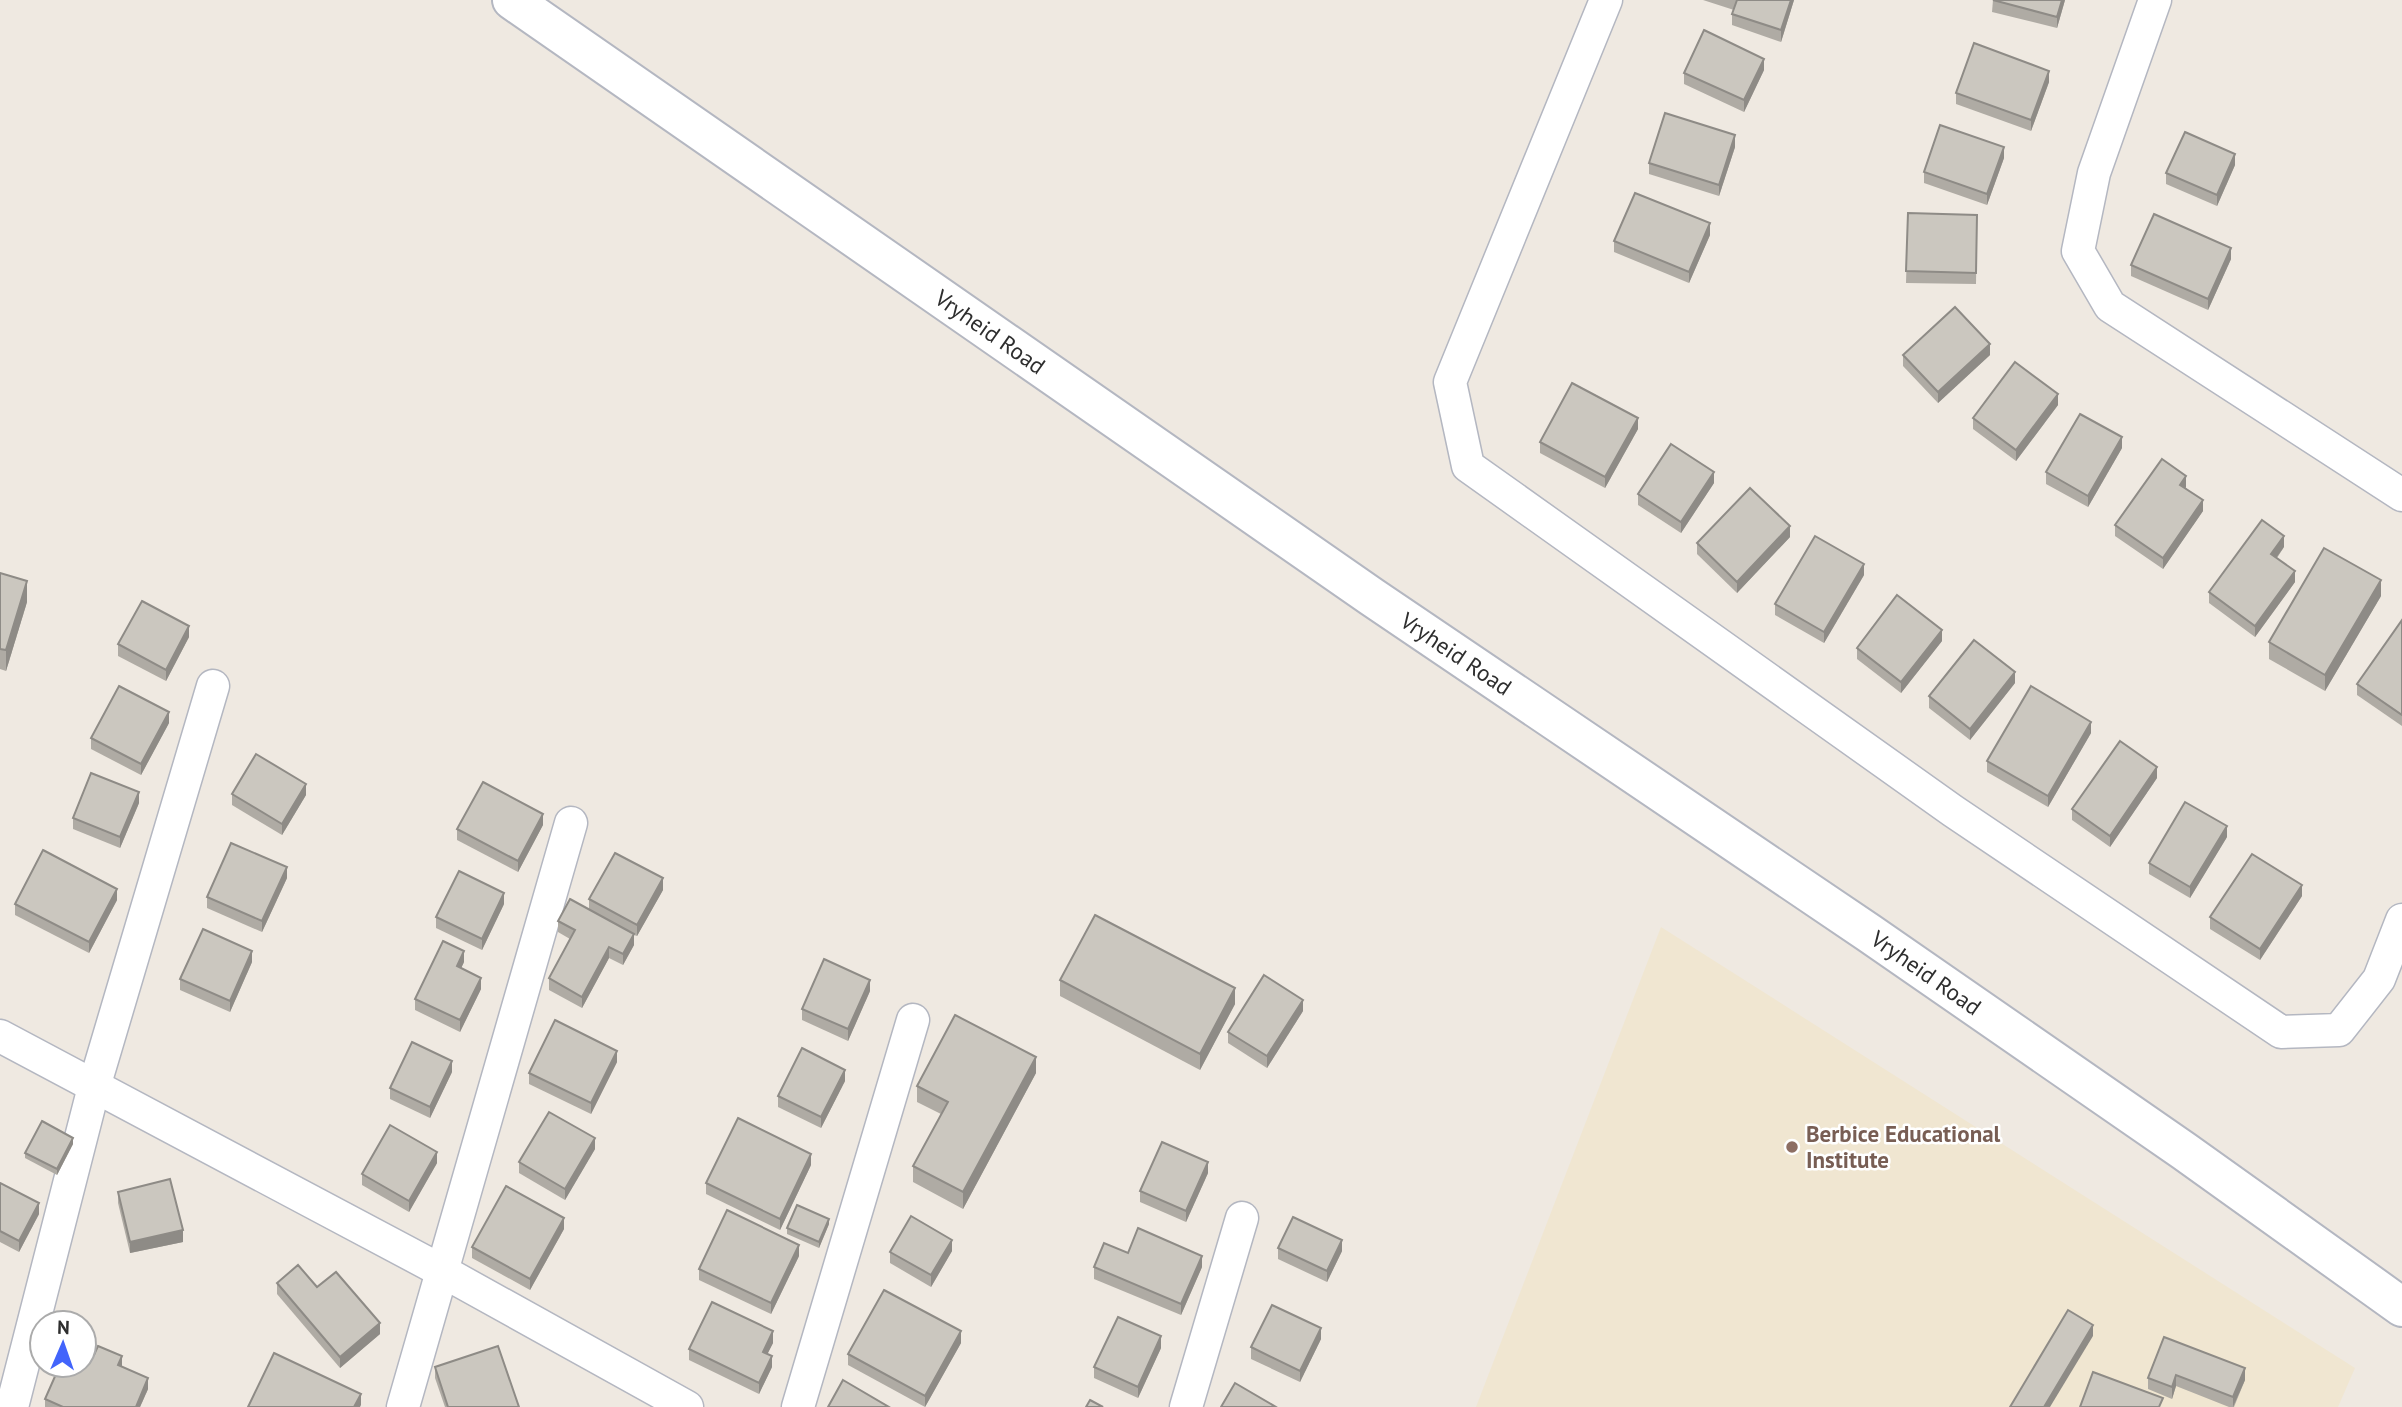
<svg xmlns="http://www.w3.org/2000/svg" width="2402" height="1407" viewBox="0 0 2402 1407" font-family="'PT Sans',sans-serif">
  <rect width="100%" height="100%" fill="#efe9e1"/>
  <polygon fill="#f0e6d1" points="1661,927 2355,1368 2338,1407 1476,1407"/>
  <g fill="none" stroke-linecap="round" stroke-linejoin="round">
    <g stroke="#b4b7c1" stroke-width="35">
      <g id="street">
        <polyline points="1606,0 1450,382 1468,466 1953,811 2281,1032 2339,1030 2379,979 2402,920"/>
        <polyline points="2155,0 2094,173 2078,251 2110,306 2402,495"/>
        <polyline points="0,1036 442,1271 687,1407"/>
        <polyline points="12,1407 94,1087 213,686"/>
        <polyline points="403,1407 571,823"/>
        <polyline points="798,1407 913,1020"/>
        <polyline points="1186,1407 1242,1218"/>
      </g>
    </g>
    <g stroke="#b4b7c1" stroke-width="42">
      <polyline id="secondary" points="512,0 1372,597 1869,933 2184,1151 2402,1307"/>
    </g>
    <use href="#street" stroke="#fff" stroke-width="32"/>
    <use href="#secondary" stroke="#fff" stroke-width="38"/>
  </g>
  <g fill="#afaba4">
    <polygon points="1703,0 1794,0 1781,42 1732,25 1732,14 1734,10"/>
    <polygon points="1993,0 2065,0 2057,28 1992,12"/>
    <polygon points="1764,70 1744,112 1684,84 1684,73"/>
    <polygon points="2049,82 2031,131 1956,104 1956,93"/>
    <polygon points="1735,147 1719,196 1649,174 1649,163"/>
    <polygon points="2004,158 1987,205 1924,183 1924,172"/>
    <polygon points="2235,165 2217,206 2166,184 2166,173"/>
    <polygon points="1908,213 1977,215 1976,284 1906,283"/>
    <polygon points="1710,235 1689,283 1614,252 1614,241"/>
    <polygon points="2231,259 2208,310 2131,276 2131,265"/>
    <polygon points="1903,355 1990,355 1938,403 1903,366"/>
    <polygon points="2058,405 2016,461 1973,429 1973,418"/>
    <polygon points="1638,429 1605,488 1540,453 1540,442"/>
    <polygon points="2122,448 2088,507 2046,484 2046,472"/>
    <polygon points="1714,483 1681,533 1638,505 1638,494"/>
    <polygon points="2186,487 2186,488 2203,511 2163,569 2115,536 2115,525"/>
    <polygon points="1790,537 1737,593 1697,554 1697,543"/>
    <polygon points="2284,547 2277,558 2295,582 2255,637 2209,603 2209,592"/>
    <polygon points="0,573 27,602 6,671 0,669"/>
    <polygon points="1864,575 1824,643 1775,615 1775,604"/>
    <polygon points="2381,596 2325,691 2269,659 2269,642"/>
    <polygon points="2402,620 2402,726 2357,695 2357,684"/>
    <polygon points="189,637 166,681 118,656 118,644"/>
    <polygon points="1942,641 1901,693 1857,659 1857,648"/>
    <polygon points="2015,683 1970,740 1929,708 1929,696"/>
    <polygon points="169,723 141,775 91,749 91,738"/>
    <polygon points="2091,733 2048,807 1987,772 1987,761"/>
    <polygon points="2157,778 2110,847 2072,820 2072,809"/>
    <polygon points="232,794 306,795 282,835 232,805"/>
    <polygon points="139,803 120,848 73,829 73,818"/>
    <polygon points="543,825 518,872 457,840 457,829"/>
    <polygon points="2227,837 2190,898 2149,874 2149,863"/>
    <polygon points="287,878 262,932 207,908 207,897"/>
    <polygon points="663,890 637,936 634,935 634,945 623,965 609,958 582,1008 549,990 549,978 570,939 558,932 558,921 589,909 589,899"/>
    <polygon points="2302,896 2260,960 2210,929 2210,917"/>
    <polygon points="117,900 89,953 15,915 15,904"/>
    <polygon points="504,904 482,950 436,928 436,917"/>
    <polygon points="252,962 230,1012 180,990 180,979"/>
    <polygon points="464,962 461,968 481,989 460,1032 415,1010 415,999"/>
    <polygon points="1060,980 1235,1004 1200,1070 1060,996"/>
    <polygon points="870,991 848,1041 802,1020 802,1009"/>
    <polygon points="1303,1011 1267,1068 1228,1043 1228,1032"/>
    <polygon points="617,1062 591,1114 529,1084 529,1073"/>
    <polygon points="452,1072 430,1118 390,1099 390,1088"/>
    <polygon points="1036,1073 963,1209 913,1182 913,1166 941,1114 917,1102 917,1086"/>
    <polygon points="845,1081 821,1128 778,1107 778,1096"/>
    <polygon points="73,1144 57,1175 25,1158 25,1153"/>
    <polygon points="595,1149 565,1200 519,1173 519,1162"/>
    <polygon points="437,1163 409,1212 362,1185 362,1174"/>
    <polygon points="811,1165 780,1230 706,1194 706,1183"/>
    <polygon points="1208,1173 1186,1222 1140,1202 1140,1191"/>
    <polygon points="0,1183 39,1214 19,1252 0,1242"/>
    <polygon points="118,1192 183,1242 130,1253 118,1203"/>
    <polygon points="829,1224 819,1248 787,1234 787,1228"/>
    <polygon points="564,1229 530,1290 472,1258 472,1247"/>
    <polygon points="1278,1248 1342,1251 1327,1282 1278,1259"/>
    <polygon points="952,1251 931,1287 890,1263 890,1252"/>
    <polygon points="1128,1253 1202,1267 1181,1315 1094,1279 1094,1267"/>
    <polygon points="799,1256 771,1314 699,1280 699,1269"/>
    <polygon points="277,1283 317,1287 380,1334 340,1368 277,1294"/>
    <polygon points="2164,1337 2245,1380 2234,1407 2229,1407 2176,1386 2172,1399 2148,1389 2148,1378"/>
    <polygon points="1321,1339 1300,1382 1251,1359 1251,1347"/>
    <polygon points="773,1343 767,1354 772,1367 759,1394 689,1360 689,1349"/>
    <polygon points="961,1343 925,1407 848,1365 848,1354"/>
    <polygon points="1161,1348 1138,1398 1094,1378 1094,1367"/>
    <polygon points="122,1367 148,1389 140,1407 45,1407 45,1399"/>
    <polygon points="435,1367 519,1407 445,1407 435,1378"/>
  </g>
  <g fill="#8e8b86">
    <polygon points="1791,0 1794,0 1781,42 1781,30"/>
    <polygon points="2062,0 2065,0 2057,28 2057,17"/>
    <polygon points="1764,59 1764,70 1744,112 1744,100"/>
    <polygon points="2049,71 2049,82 2031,131 2031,120"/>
    <polygon points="1735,135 1735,147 1719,196 1719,185"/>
    <polygon points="2004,147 2004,158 1987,205 1987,194"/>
    <polygon points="2235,154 2235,165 2217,206 2217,195"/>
    <polygon points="1710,223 1710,235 1689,283 1689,272"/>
    <polygon points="2231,248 2231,259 2208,310 2208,299"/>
    <polygon points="1990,344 1990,355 1938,403 1938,392"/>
    <polygon points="2058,394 2058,405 2016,461 2016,450"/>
    <polygon points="1638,418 1638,429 1605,488 1605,477"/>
    <polygon points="2122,437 2122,448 2088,507 2088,496"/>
    <polygon points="1714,472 1714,483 1681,533 1681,522"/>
    <polygon points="2186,476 2186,487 2180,496 2180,485"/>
    <polygon points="2203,500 2203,511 2163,569 2163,558"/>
    <polygon points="1790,526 1790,537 1737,593 1737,582"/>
    <polygon points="2284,536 2284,547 2271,565 2271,554"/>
    <polygon points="1864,564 1864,575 1824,643 1824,632"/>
    <polygon points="2295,571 2295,582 2255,637 2255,626"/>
    <polygon points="2381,580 2381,596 2325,691 2325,675"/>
    <polygon points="27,581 27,602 6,671 6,650"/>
    <polygon points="189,626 189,637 166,681 166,670"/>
    <polygon points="1942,630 1942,641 1901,693 1901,682"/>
    <polygon points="2015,672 2015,683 1970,740 1970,729"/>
    <polygon points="169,712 169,723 141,775 141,764"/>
    <polygon points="2091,722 2091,733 2048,807 2048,796"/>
    <polygon points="2157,767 2157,778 2110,847 2110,836"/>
    <polygon points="306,784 306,795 282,835 282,824"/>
    <polygon points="139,792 139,803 120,848 120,837"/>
    <polygon points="543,814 543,825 518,872 518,861"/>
    <polygon points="2227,826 2227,837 2190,898 2190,887"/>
    <polygon points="287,867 287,878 262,932 262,921"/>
    <polygon points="663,878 663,890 637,936 637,925"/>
    <polygon points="2302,885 2302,896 2260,960 2260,949"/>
    <polygon points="117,889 117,900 89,953 89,942"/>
    <polygon points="504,893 504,904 482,950 482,939"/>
    <polygon points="634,934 634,945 623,965 623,954"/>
    <polygon points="609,947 609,958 582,1008 582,997"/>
    <polygon points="252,951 252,962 230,1012 230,1001"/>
    <polygon points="464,951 464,962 457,977 457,966"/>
    <polygon points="481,978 481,989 460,1032 460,1020"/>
    <polygon points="870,980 870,991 848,1041 848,1029"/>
    <polygon points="1235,988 1235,1004 1200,1070 1200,1054"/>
    <polygon points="1303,1000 1303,1011 1267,1068 1267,1056"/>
    <polygon points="617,1051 617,1062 591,1114 591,1103"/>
    <polygon points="1036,1057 1036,1073 963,1209 963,1192"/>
    <polygon points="452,1061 452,1072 430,1118 430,1107"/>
    <polygon points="845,1070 845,1081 821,1128 821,1117"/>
    <polygon points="73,1138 73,1144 57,1175 57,1169"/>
    <polygon points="595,1138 595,1149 565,1200 565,1189"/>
    <polygon points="437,1152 437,1163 409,1212 409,1201"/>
    <polygon points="811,1154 811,1165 780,1230 780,1219"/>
    <polygon points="1208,1162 1208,1173 1186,1222 1186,1211"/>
    <polygon points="39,1203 39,1214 19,1252 19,1241"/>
    <polygon points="564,1218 564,1229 530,1290 530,1279"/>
    <polygon points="829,1219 829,1224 819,1248 819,1242"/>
    <polygon points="183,1230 183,1242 130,1253 130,1242"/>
    <polygon points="952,1240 952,1251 931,1287 931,1275"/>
    <polygon points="1342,1240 1342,1251 1327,1282 1327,1271"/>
    <polygon points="799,1245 799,1256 771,1314 771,1303"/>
    <polygon points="1202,1256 1202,1267 1181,1315 1181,1304"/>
    <polygon points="380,1323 380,1334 340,1368 340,1357"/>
    <polygon points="2093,1325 2093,1336 2050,1407 2044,1407"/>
    <polygon points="1321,1328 1321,1339 1300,1382 1300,1371"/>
    <polygon points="773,1331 773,1343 763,1363 763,1352"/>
    <polygon points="961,1331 961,1343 925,1407 925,1396"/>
    <polygon points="1161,1336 1161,1348 1138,1398 1138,1387"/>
    <polygon points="122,1356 122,1367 118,1365"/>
    <polygon points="772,1356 772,1367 759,1394 759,1383"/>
    <polygon points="2245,1368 2245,1380 2233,1407 2233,1397"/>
    <polygon points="2176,1375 2176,1386 2172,1399 2172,1387"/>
    <polygon points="148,1378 148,1389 140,1407 136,1407"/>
    <polygon points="361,1394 361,1405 360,1407 354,1407"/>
  </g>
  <g fill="#cbc7bf" stroke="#8e8b86" stroke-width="2">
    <polygon points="1737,0 1791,0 1781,30 1732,14"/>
    <polygon points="1993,0 2062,0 2057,17"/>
    <polygon points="1704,30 1764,59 1744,100 1684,73"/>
    <polygon points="1974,43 2049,71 2031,120 1956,93"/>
    <polygon points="1665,113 1735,135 1719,185 1649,163"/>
    <polygon points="1940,125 2004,147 1987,194 1924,172"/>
    <polygon points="2185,132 2235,154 2217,195 2166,173"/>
    <polygon points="1635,193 1710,223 1689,272 1614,241"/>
    <polygon points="1908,213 1977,215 1976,273 1906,271"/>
    <polygon points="2154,214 2231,248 2208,299 2131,265"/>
    <polygon points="1955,307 1990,344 1938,392 1903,355"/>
    <polygon points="2015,362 2058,394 2016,450 1973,418"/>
    <polygon points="1572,383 1638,418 1605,477 1540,442"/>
    <polygon points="2080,414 2122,437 2088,496 2046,472"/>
    <polygon points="1671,444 1714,472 1681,522 1638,494"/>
    <polygon points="2162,459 2186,476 2180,485 2203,500 2163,558 2115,525"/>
    <polygon points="1750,488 1790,526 1737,582 1697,543"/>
    <polygon points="2262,520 2284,536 2271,554 2295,571 2255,626 2209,592"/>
    <polygon points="1815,536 1864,564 1824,632 1775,604"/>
    <polygon points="2324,548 2381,580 2325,675 2269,642"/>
    <polygon points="0,573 27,581 6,650 0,649"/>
    <polygon points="1897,595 1942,630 1901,682 1857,648"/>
    <polygon points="142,601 189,626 166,670 118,644"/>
    <polygon points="2402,620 2402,715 2357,684"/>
    <polygon points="1974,640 2015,672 1970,729 1929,696"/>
    <polygon points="119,686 169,712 141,764 91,738"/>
    <polygon points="2031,686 2091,722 2048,796 1987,761"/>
    <polygon points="2120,741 2157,767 2110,836 2072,809"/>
    <polygon points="256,754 306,784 282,824 232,794"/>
    <polygon points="91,773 139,792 120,837 73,818"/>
    <polygon points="483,782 543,814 518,861 457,829"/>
    <polygon points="2185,802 2227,826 2190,887 2149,863"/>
    <polygon points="231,843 287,867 262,921 207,897"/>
    <polygon points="43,850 117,889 89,942 15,904"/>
    <polygon points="615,853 663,878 637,925 589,899"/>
    <polygon points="2252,854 2302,885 2260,949 2210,917"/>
    <polygon points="459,871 504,893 482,939 436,917"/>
    <polygon points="570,899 634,934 623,954 609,947 582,997 549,978 575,930 558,921"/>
    <polygon points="1095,915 1235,988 1200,1054 1060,980"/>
    <polygon points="203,929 252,951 230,1001 180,979"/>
    <polygon points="443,941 464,951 457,966 481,978 460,1020 415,999"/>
    <polygon points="824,959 870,980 848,1029 802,1009"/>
    <polygon points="1264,975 1303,1000 1267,1056 1228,1032"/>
    <polygon points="955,1015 1036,1057 963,1192 913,1166 948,1102 917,1086"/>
    <polygon points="555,1020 617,1051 591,1103 529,1073"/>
    <polygon points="412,1042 452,1061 430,1107 390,1088"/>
    <polygon points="802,1048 845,1070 821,1117 778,1096"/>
    <polygon points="549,1112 595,1138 565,1189 519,1162"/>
    <polygon points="738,1118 811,1154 780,1219 706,1183"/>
    <polygon points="42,1121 73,1138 57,1169 25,1153"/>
    <polygon points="390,1125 437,1152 409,1201 362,1174"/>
    <polygon points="1162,1142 1208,1162 1186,1211 1140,1191"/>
    <polygon points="170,1179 183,1230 130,1242 118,1192"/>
    <polygon points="0,1183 39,1203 19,1241 0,1231"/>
    <polygon points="506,1186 564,1218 530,1279 472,1247"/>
    <polygon points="797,1205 829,1219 819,1242 787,1228"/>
    <polygon points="727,1210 799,1245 771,1303 699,1269"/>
    <polygon points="911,1216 952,1240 931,1275 890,1252"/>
    <polygon points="1293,1217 1342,1240 1327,1271 1278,1248"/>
    <polygon points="1138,1228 1202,1256 1181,1304 1094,1267 1104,1243 1128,1253"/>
    <polygon points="298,1265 317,1287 336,1272 380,1323 340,1357 277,1283"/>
    <polygon points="884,1290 961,1331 925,1396 848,1354"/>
    <polygon points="712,1302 773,1331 763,1352 772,1356 759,1383 689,1349"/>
    <polygon points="1272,1305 1321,1328 1300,1371 1251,1347"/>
    <polygon points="2068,1310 2093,1325 2044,1407 2010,1407"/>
    <polygon points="1118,1317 1161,1336 1138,1387 1094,1367"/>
    <polygon points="2164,1337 2245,1368 2233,1397 2176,1375 2172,1387 2148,1378"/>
    <polygon points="98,1346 122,1356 118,1365 148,1378 136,1407 63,1407 45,1399 60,1365 84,1365 84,1351 94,1355"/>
    <polygon points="498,1346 519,1407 448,1407 435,1367"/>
    <polygon points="274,1353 361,1394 354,1407 248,1407"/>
    <polygon points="2093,1372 2163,1398 2159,1407 2080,1407"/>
    <polygon points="843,1380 889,1407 828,1407"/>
    <polygon points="1235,1383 1276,1407 1221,1407"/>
    <polygon points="1090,1400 1103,1407 1086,1407"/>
  </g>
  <circle fill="#8d6e63" stroke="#fff" stroke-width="2.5" cx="1792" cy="1147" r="7"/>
  <g text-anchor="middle" stroke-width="5" stroke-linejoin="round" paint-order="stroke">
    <g font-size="23" fill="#2e2e2e" stroke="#fff">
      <text transform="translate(990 332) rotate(35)" y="8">Vryheid Road</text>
      <text transform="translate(1456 654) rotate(34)" y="8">Vryheid Road</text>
      <text transform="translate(1926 973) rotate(35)" y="8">Vryheid Road</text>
    </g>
    <g font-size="23" font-weight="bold" fill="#785e54" stroke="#fff" text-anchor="start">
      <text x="1806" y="1142">Berbice Educational<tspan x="1806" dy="26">Institute</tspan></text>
    </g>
  </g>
  <g transform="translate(63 1344) rotate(2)"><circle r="33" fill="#ffffff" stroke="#ababab" stroke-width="2"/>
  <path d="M0-5L12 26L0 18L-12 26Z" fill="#4264fb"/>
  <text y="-10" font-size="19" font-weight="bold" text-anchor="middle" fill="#2e2e2e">N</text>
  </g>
</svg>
